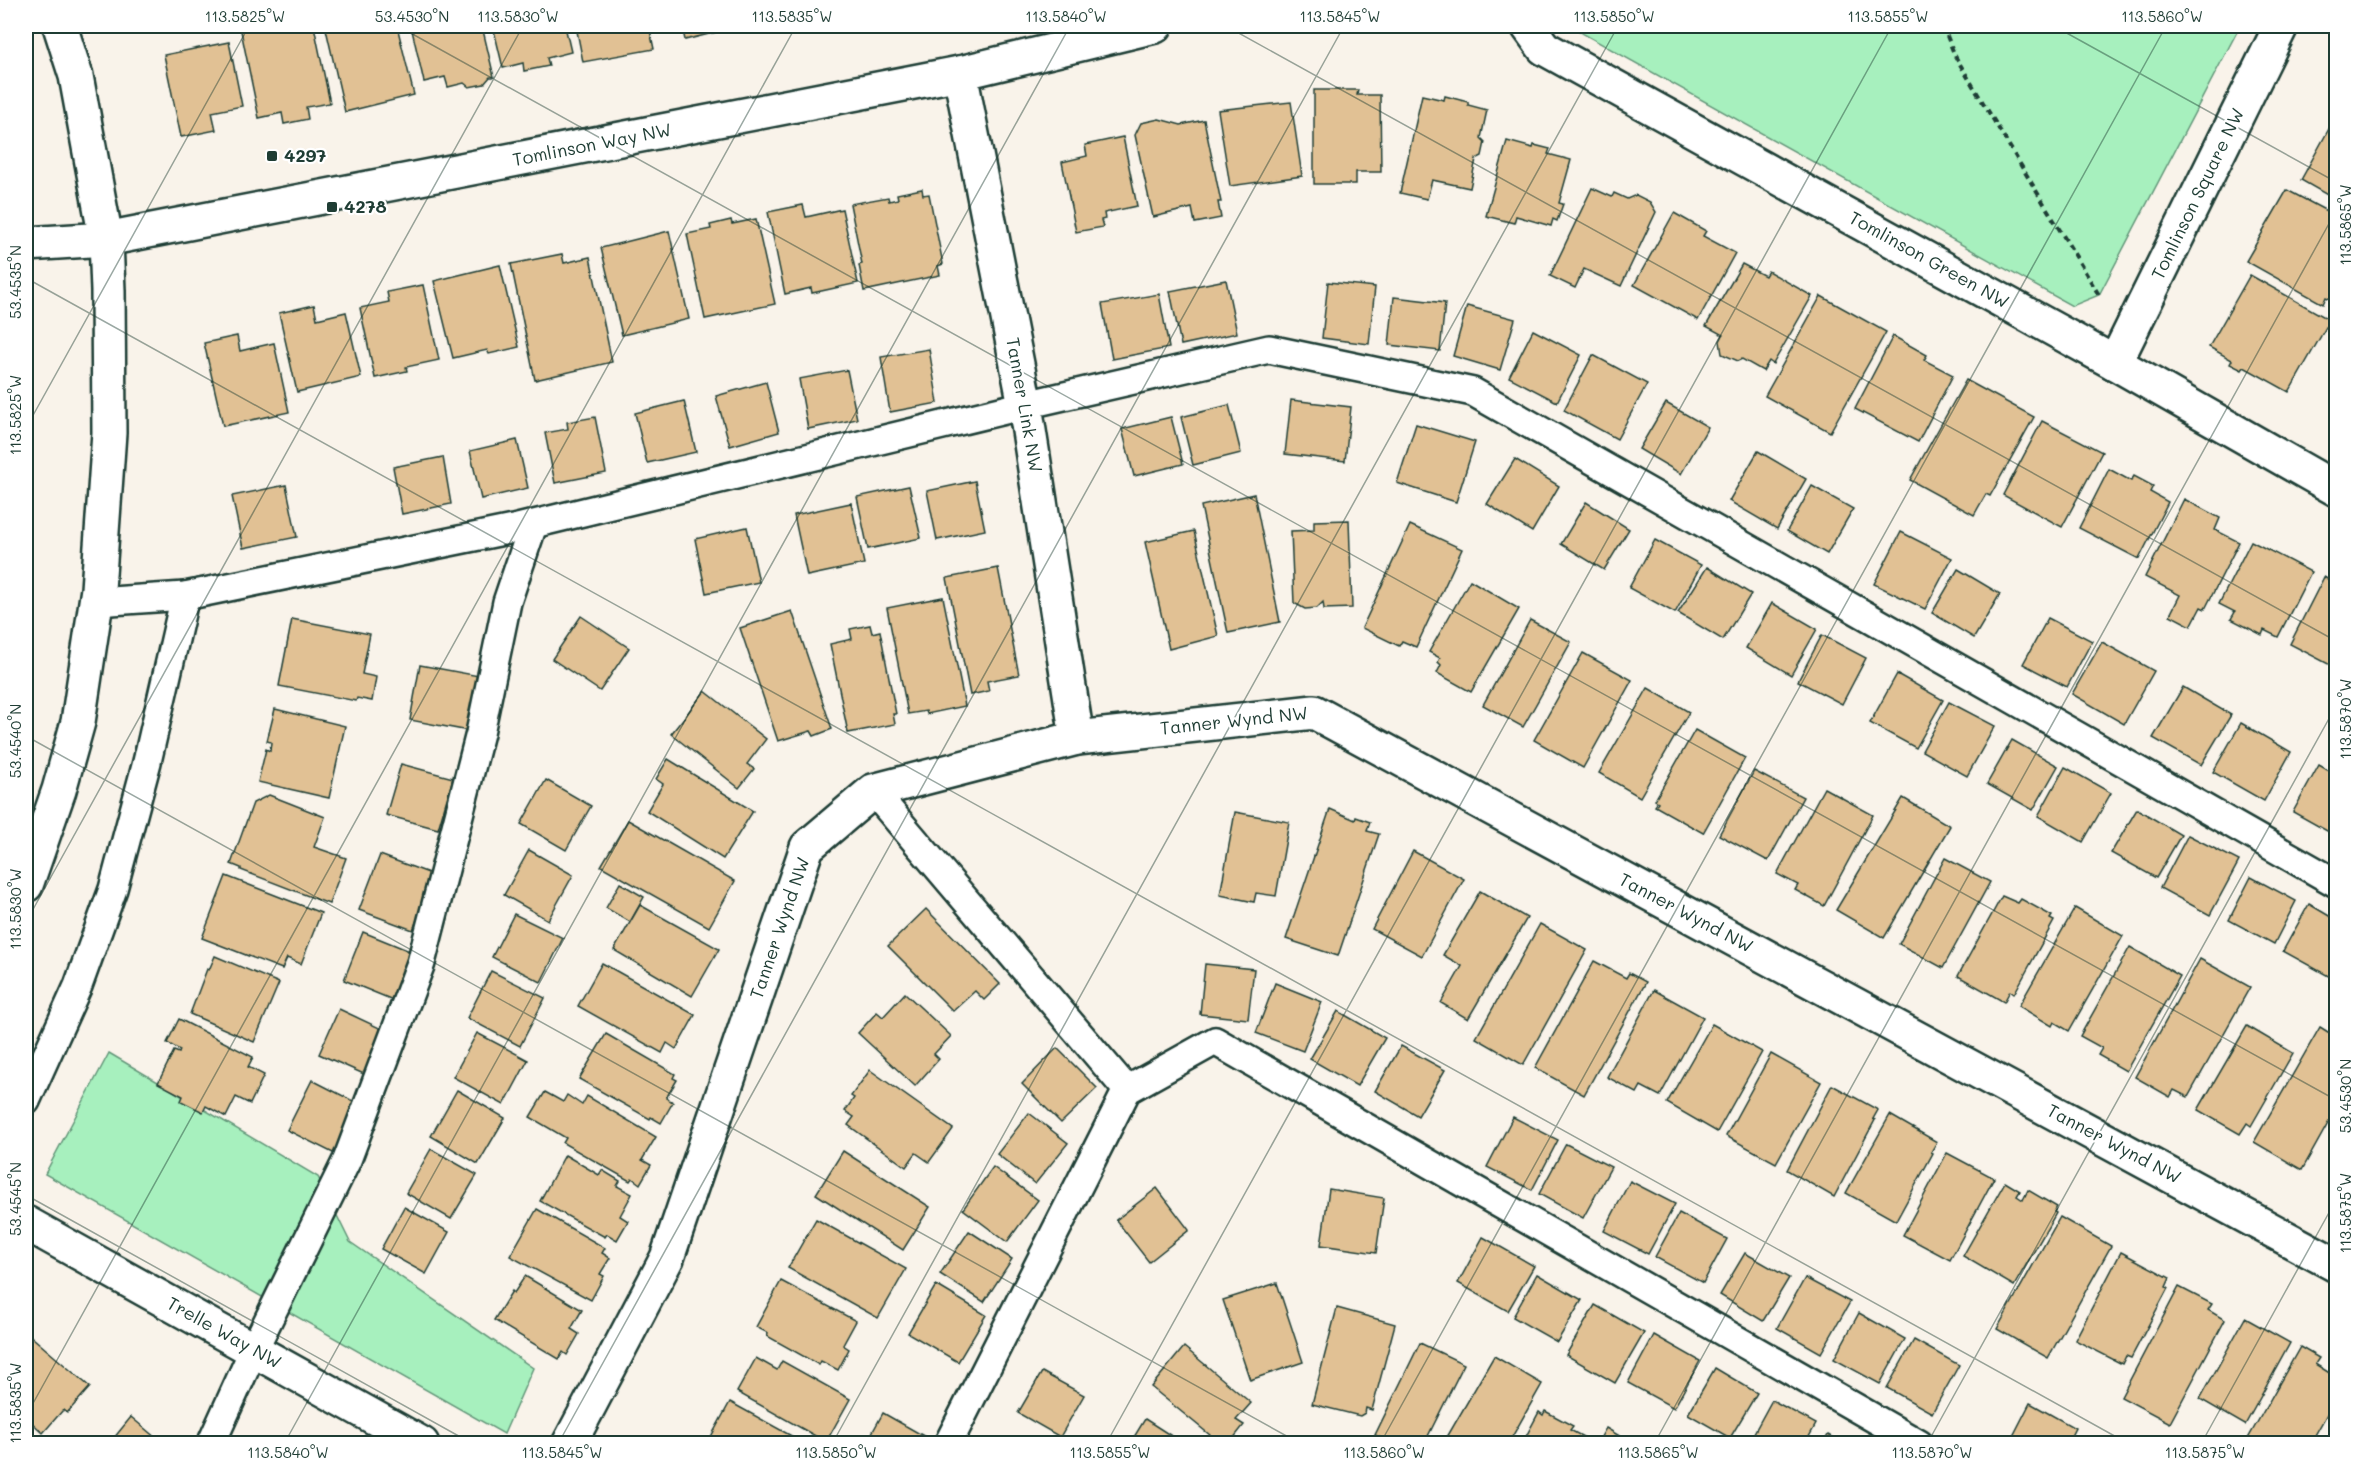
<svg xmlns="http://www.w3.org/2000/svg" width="2362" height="1469" viewBox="0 0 2362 1469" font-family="Mali,sans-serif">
  <rect width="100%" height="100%" fill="#f9f3ea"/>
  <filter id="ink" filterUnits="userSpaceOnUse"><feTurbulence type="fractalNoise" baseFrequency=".0167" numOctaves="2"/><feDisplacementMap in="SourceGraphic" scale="12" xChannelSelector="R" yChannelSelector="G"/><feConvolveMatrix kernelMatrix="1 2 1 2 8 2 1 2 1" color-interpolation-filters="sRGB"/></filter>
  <g filter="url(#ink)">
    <g fill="#a7f0be" stroke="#639679" stroke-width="1.5">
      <polygon points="1574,26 2240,26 2099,295 2072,306 1580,32"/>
      <polygon points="109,1053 318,1177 350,1242 533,1368 504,1434 45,1174"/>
    </g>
    <g fill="#e1c194" stroke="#1f3d34" stroke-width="1.5">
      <polygon points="240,26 314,26 330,103 306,107 308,119 284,124 282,113 259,118"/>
      <polygon points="341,26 397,26 414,95 345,112 326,29"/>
      <polygon points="411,26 482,26 494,77 490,77 484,84 469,87 464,83 448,87 445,77 424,82"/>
      <polygon points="493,26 565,26 571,52 547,58 549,66 524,71 523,63 503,68"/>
      <polygon points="576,26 649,26 654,49 583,62"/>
      <polygon points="682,26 724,26 725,30 685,40"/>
      <polygon points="229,42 242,106 212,112 216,130 181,137 164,55"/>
      <polygon points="1314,90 1358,90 1357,95 1380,95 1381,172 1356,172 1356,184 1314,184"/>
      <polygon points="1422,95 1444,100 1445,96 1468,102 1468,105 1487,110 1481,138 1485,142 1482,156 1476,159 1470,188 1432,180 1427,199 1400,193"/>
      <polygon points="1291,102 1302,176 1230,186 1218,110"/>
      <polygon points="2336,116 2336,200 2301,180"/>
      <polygon points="1159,119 1181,125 1204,120 1221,202 1218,202 1221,218 1195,223 1192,208 1153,217 1135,135 1141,123"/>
      <polygon points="1123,137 1137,206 1104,213 1105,219 1101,220 1103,227 1076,232 1062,162 1087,156 1085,145"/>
      <polygon points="1507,141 1533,148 1534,145 1550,149 1548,154 1571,160 1559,203 1563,204 1557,221 1553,219 1551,226 1516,216 1514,223 1486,216"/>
      <polygon points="1592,188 1612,197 1614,193 1627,199 1636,195 1650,202 1656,212 1621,286 1584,269 1575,288 1550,276"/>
      <polygon points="922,189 923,195 929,194 943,264 938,266 940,275 864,291 859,265 862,264 850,204 888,197 889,201 898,199 897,194"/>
      <polygon points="2287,190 2336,216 2336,296 2334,301 2326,297 2323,304 2246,261"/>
      <polygon points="803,205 806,217 842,209 858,283 812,293 811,288 785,294 768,212"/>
      <polygon points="1674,213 1706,231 1703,236 1735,253 1698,320 1634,285"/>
      <polygon points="756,219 775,304 705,319 687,234 711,229 710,225 731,220 732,224"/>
      <polygon points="669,231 689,319 622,335 601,248"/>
      <polygon points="562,254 564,263 590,257 612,362 535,380 511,264"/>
      <polygon points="1742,264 1765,276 1768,271 1812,296 1773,364 1769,361 1763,371 1742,359 1738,361 1722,354 1720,341 1723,335 1706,326"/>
      <polygon points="500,265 519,347 489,354 487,350 453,358 434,281"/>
      <polygon points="2250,275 2330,320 2289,392 2244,367 2242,370 2230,364 2232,360 2209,347"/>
      <polygon points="1226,280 1237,333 1181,345 1170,291"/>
      <polygon points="1328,282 1375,287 1369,344 1322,338"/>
      <polygon points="423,285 439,360 406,367 407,371 375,378 360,308 389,302 387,292"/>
      <polygon points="1159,294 1169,348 1112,359 1102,304"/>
      <polygon points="1821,296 1886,332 1830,432 1765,396"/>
      <polygon points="1394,297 1445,303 1440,351 1389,345"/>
      <polygon points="314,305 317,319 346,312 361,377 297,392 279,313"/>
      <polygon points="1467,306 1515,319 1500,370 1453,356"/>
      <polygon points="1533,330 1581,355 1557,402 1509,377"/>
      <polygon points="237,336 240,351 274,343 289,412 223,426 204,343"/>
      <polygon points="1893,336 1927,355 1924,360 1953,375 1918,442 1855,409"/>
      <polygon points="929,349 938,403 890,412 881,357"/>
      <polygon points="1593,355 1647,384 1617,439 1564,410"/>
      <polygon points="847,370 857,419 808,429 799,379"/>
      <polygon points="1966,380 2034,417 1990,496 1986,494 1974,515 1910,480"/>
      <polygon points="766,382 779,432 730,446 716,396"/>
      <polygon points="1291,400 1351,407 1345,461 1285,454"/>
      <polygon points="684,401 696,452 647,463 635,413"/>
      <polygon points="1666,403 1708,427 1681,474 1639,449"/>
      <polygon points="1229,405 1241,453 1193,465 1181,417"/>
      <polygon points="595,417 606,473 555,483 545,433 568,429 567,422"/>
      <polygon points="1171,417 1183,464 1134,476 1122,429"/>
      <polygon points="2042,421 2102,452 2062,527 2003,495"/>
      <polygon points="1416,424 1475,442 1456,502 1397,483"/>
      <polygon points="517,440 528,488 481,499 470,451"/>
      <polygon points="1758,451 1806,479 1777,529 1729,501"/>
      <polygon points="443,457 451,504 402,514 393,467"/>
      <polygon points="1515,459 1559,486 1532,532 1487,504"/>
      <polygon points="2109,469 2131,481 2134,476 2153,486 2150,492 2168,502 2139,559 2079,528"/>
      <polygon points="975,481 985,530 937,540 927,491"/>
      <polygon points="286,485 297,537 243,548 232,496"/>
      <polygon points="909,486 921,538 868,549 857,497"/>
      <polygon points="1812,486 1853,509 1827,554 1787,531"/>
      <polygon points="1254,494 1280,622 1228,633 1201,506"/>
      <polygon points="2184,499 2220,518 2215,530 2239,542 2205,609 2201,607 2191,626 2170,615 2180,595 2145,577"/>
      <polygon points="1586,502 1629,529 1604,570 1561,544"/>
      <polygon points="851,503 864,564 807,576 794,515"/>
      <polygon points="1349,520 1352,608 1324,609 1323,602 1317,608 1305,609 1294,603 1291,531 1314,530 1314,521"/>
      <polygon points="1410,525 1462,549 1416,647 1402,641 1399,646 1362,628"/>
      <polygon points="747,527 759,582 706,593 695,539"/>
      <polygon points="1194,531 1218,636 1169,649 1145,542"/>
      <polygon points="1901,532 1952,558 1925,609 1874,584"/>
      <polygon points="1655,540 1701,565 1675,613 1629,588"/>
      <polygon points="2251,541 2311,572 2278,637 2264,630 2262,635 2231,619 2235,612 2219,604"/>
      <polygon points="1707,567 1751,594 1723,640 1678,613"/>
      <polygon points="998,568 1019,675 987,681 989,691 970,695 947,578"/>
      <polygon points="1958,569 2000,594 1974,638 1932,613"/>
      <polygon points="2324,577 2336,584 2336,668 2290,644"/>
      <polygon points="1470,580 1519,609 1471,692 1437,673 1441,665 1438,662 1440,658 1429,652"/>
      <polygon points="943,597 965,706 927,714 926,711 908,714 887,608"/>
      <polygon points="1772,603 1817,629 1791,675 1746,648"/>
      <polygon points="792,611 832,729 814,736 811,731 778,741 740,628"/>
      <polygon points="581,616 629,648 600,691 552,659"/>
      <polygon points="2048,618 2092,641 2067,687 2023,664"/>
      <polygon points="292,619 370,634 362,674 376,677 372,701 357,698 356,701 279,686"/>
      <polygon points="1530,620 1571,642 1523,727 1483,705"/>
      <polygon points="870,625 872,633 880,631 896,714 893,714 895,724 848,733 830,644 852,639 850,629"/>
      <polygon points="1822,635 1866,658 1842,704 1798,681"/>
      <polygon points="2102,642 2154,671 2124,724 2072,694"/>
      <polygon points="1583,653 1632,680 1583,768 1534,740"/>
      <polygon points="420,665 479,676 469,731 410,720"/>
      <polygon points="1897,674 1943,700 1916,748 1870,723"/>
      <polygon points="2183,687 2231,715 2201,765 2153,738"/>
      <polygon points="1648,688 1689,712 1640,797 1599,773"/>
      <polygon points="705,691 766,739 747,764 754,769 739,788 671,734"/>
      <polygon points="1949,702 1995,726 1967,776 1922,751"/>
      <polygon points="275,709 345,726 329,798 258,782 266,749 270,751 271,742 267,741"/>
      <polygon points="2241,723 2291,752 2264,801 2213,772"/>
      <polygon points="1695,730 1745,758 1703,833 1655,806 1658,802 1655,800"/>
      <polygon points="2012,740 2058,766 2033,810 1987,784"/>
      <polygon points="668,759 753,811 723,859 647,811 663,784 656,779"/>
      <polygon points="401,764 453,778 438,829 386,815"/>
      <polygon points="2319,765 2336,775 2336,836 2293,812"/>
      <polygon points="2065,767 2111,793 2083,842 2038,816"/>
      <polygon points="1754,771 1803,797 1768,861 1719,835"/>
      <polygon points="546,780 591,806 566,850 521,824"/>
      <polygon points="1824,788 1873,815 1824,906 1795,890 1798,885 1777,874"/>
      <polygon points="269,795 325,817 314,847 346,858 329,904 241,870 241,868 231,864 253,803"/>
      <polygon points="1903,798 1950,826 1884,938 1836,910"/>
      <polygon points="1330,809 1355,820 1356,817 1370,822 1367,831 1379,834 1338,956 1286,939"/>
      <polygon points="2137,809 2181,835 2156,878 2111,853"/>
      <polygon points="1235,812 1289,822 1276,896 1256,893 1254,902 1220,895"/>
      <polygon points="628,820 735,881 709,927 601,866"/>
      <polygon points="2188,835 2239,861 2210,915 2160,888"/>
      <polygon points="529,850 573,875 548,920 504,895"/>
      <polygon points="1413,851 1464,879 1422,956 1372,929"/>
      <polygon points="380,855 434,875 413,930 359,910"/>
      <polygon points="1945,858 1990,882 1943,968 1899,944"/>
      <polygon points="226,876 321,913 301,964 287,958 282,969 202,938"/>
      <polygon points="2251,877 2296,901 2274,944 2229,920"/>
      <polygon points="620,883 644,897 630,922 606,908"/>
      <polygon points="1480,891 1527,918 1468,1019 1441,1003 1462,966 1443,955"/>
      <polygon points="2002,896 2018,903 2021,899 2052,916 2050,919 2054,921 2014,994 2010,991 2004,1002 1958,976"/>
      <polygon points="2309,904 2336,920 2336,970 2332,978 2283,951"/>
      <polygon points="640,905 719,949 692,996 614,950"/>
      <polygon points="2075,908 2123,936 2069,1031 2054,1022 2052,1026 2019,1006"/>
      <polygon points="926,909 1000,984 984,1000 975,991 953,1011 888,946"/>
      <polygon points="514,914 563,938 541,982 492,957"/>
      <polygon points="1540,924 1587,950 1523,1065 1476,1038"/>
      <polygon points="363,932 412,952 393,1000 344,980"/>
      <polygon points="2130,947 2180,976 2126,1071 2098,1055 2102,1048 2080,1036"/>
      <polygon points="215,956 279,983 254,1042 190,1014 207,969 209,970"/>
      <polygon points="2200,959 2250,987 2188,1097 2174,1090 2170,1097 2135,1077"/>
      <polygon points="1594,961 1626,978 1629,973 1646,982 1584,1095 1535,1068"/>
      <polygon points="602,963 695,1015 676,1049 667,1043 662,1053 578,1006"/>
      <polygon points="1205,964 1254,969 1248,1019 1200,1014"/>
      <polygon points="491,971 545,998 520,1046 467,1018"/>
      <polygon points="1275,983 1322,1002 1303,1051 1256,1033"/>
      <polygon points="1654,990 1703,1017 1660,1096 1641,1086 1637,1093 1607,1077"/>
      <polygon points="905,993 951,1036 934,1054 939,1059 915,1086 858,1033 877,1012 883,1017"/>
      <polygon points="339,1009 386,1031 366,1075 319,1054"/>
      <polygon points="1338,1011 1385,1038 1357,1086 1310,1059"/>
      <polygon points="179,1019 253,1057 248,1067 264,1075 250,1104 236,1097 226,1117 206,1106 203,1112 181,1101 183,1096 158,1083 174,1051 179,1053 180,1050 167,1043"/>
      <polygon points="1712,1024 1762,1052 1717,1132 1667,1103"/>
      <polygon points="2247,1026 2293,1053 2251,1126 2247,1123 2240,1134 2198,1110"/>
      <polygon points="2320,1027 2336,1037 2336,1109 2302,1170 2254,1142"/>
      <polygon points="477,1033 528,1060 504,1105 453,1077"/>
      <polygon points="606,1034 675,1074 673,1078 677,1080 666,1098 673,1102 661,1123 651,1117 650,1119 579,1079"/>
      <polygon points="1401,1046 1445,1070 1418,1116 1375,1091"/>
      <polygon points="1057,1048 1097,1088 1061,1123 1022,1084"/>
      <polygon points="1771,1054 1821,1082 1776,1163 1726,1136"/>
      <polygon points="870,1070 953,1129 929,1162 916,1153 906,1167 848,1125 854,1117 845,1111 854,1098 851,1096"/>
      <polygon points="312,1080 361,1105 337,1155 287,1130"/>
      <polygon points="1832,1085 1878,1110 1873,1119 1875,1120 1834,1197 1787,1170"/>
      <polygon points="457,1090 505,1118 478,1164 431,1136"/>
      <polygon points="545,1092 563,1102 567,1095 582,1105 587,1096 656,1137 642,1160 651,1165 640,1184 632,1178 630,1181 563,1143 566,1138 530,1117"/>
      <polygon points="1029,1113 1068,1143 1035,1184 997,1154"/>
      <polygon points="1890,1115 1937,1142 1931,1152 1933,1153 1896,1221 1846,1193"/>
      <polygon points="1513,1117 1558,1140 1532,1190 1487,1167"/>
      <polygon points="1566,1144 1611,1167 1583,1218 1539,1194"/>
      <polygon points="2336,1144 2336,1162 2329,1158"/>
      <polygon points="431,1149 477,1175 451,1219 406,1193"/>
      <polygon points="843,1151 930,1207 903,1250 816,1194"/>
      <polygon points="1947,1153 1994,1178 1950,1260 1903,1235"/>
      <polygon points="565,1155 599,1175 602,1170 620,1181 617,1186 632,1194 620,1216 628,1221 617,1240 607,1234 605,1237 540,1201"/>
      <polygon points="993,1167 1038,1200 1007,1242 963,1209"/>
      <polygon points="1630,1181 1675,1204 1648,1254 1604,1231"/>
      <polygon points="2005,1182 2020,1191 2017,1196 2023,1200 2028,1190 2057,1207 2054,1212 2056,1213 2014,1286 1963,1256"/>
      <polygon points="1157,1188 1189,1230 1149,1262 1116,1220"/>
      <polygon points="1329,1189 1384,1198 1376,1253 1321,1245"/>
      <polygon points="404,1207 449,1232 426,1274 381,1249"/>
      <polygon points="537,1209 605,1248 602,1253 610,1258 600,1274 604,1276 591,1300 510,1256"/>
      <polygon points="1679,1213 1727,1239 1703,1283 1655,1257"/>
      <polygon points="2060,1217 2111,1246 2048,1358 1997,1329"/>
      <polygon points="816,1219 906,1269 878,1318 788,1268"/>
      <polygon points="969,1231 1012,1259 984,1302 940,1274"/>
      <polygon points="1483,1237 1534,1266 1508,1311 1458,1283"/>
      <polygon points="2121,1252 2170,1278 2166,1287 2168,1288 2131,1358 2126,1356 2122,1364 2075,1340"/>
      <polygon points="1745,1253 1789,1278 1763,1321 1720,1295"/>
      <polygon points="1537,1274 1582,1300 1557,1342 1513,1317"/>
      <polygon points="525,1276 582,1310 571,1329 579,1334 567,1355 563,1352 559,1359 494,1320 512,1291 514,1293"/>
      <polygon points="1805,1278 1850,1302 1821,1353 1777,1328"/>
      <polygon points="781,1281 856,1321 843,1345 849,1349 838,1370 821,1361 819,1365 767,1336 768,1333 756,1327"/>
      <polygon points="1277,1283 1303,1362 1250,1380 1223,1300"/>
      <polygon points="936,1285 986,1315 958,1362 908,1333"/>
      <polygon points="2179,1287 2212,1304 2208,1310 2225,1320 2170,1423 2121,1397"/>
      <polygon points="1595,1305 1644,1333 1615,1383 1566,1355"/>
      <polygon points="1337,1308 1395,1324 1372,1410 1366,1408 1365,1413 1360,1416 1312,1404"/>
      <polygon points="1859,1313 1905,1339 1880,1384 1834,1359"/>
      <polygon points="2245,1318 2290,1343 2245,1425 2200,1399"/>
      <polygon points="26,1332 90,1387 67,1413 63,1410 43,1433 26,1417"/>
      <polygon points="1654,1335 1700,1361 1674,1408 1628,1383"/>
      <polygon points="1914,1340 1959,1365 1932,1413 1887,1388"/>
      <polygon points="1420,1343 1464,1364 1424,1444 1393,1444 1375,1435"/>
      <polygon points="1184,1347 1251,1403 1236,1420 1244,1425 1229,1444 1221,1444 1151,1387"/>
      <polygon points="2300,1347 2319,1358 2315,1364 2336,1377 2336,1398 2310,1444 2245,1444"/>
      <polygon points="1494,1356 1542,1384 1508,1444 1443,1444"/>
      <polygon points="756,1358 777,1370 782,1361 850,1399 826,1442 737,1392"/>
      <polygon points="1715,1368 1757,1393 1730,1438 1688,1414"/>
      <polygon points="1042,1372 1084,1395 1060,1437 1018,1413"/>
      <polygon points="1772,1400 1816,1424 1805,1444 1748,1444"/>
      <polygon points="730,1402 806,1444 707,1444"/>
      <polygon points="2030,1403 2075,1428 2067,1444 2009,1444"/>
      <polygon points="1545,1411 1573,1426 1570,1430 1589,1440 1587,1444 1522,1444 1539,1412 1543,1415"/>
      <polygon points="883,1413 929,1439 926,1444 866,1444"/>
      <polygon points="131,1417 163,1444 109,1444"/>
      <polygon points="1145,1419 1184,1444 1143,1444 1134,1437"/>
      <polygon points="2336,1425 2336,1444 2326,1444"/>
      <polygon points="1606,1428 1633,1444 1597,1444"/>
      <polygon points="1828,1435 1844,1444 1823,1444"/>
    </g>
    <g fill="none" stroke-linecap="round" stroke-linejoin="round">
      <g stroke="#1f3d34" stroke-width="32">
        <g id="service">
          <polyline points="96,602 185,596 513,529 1025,405 1269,349 1473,392 2336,883"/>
          <polyline points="873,791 1127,1090"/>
          <polyline points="26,1101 78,986 113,889 147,762 185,596"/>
          <polyline points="211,1444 254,1349 347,1160 421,963 480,733 507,602 533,525"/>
          <polyline points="948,1444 1127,1090 1215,1041 1919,1444"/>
        </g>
      </g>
      <g stroke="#1f3d34" stroke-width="38">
        <g id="minor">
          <polyline points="1528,26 1544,48 2115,363 2336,489"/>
          <polyline points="960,73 1025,405 1077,738"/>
          <polyline points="2115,363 2281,26"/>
          <polyline points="26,1223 422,1444"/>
          <polyline points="569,1444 667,1258 807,847 873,791 1077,738 1314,712 2336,1265"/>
        </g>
      </g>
      <g stroke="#1f3d34" stroke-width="38">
        <g id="tertiary">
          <polyline points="26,244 106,239 960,73 1155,26"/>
          <polyline points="26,885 59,790 78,722 98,589 109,433 108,291 106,239 76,76 60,26"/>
        </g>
      </g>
      <polyline stroke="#1f3d34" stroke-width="4" stroke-dasharray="6 4.5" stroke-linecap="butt" points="1943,26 1955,56 2099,295"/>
      <use href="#service" stroke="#fff" stroke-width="27"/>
      <use href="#minor" stroke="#fff" stroke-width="33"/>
      <use href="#tertiary" stroke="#fff" stroke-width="33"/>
    </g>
  </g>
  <path fill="none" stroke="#1f3d34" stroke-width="1.5" stroke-opacity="0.45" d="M 398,26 L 2336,1100M 1226,26 L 2336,641M 2054,26 L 2336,182M 26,278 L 2129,1444M 26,428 L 249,26M 26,736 L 1301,1444M 26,922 L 523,26M 26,1195 L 473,1444M 26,1416 L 796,26M 284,1444 L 1070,26M 558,1444 L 1344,26M 832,1444 L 1618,26M 1106,1444 L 1892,26M 1380,1444 L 2166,26M 1654,1444 L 2336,211M 1927,1444 L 2336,706M 2201,1444 L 2336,1200"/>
  <g fill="#1f3d34" stroke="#fff" stroke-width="2">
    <rect x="266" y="150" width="12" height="12" rx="3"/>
    <rect x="326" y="201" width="12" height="12" rx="3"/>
  </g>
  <g text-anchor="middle" stroke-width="4.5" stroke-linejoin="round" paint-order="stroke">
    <g font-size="18" fill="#1f3d34" stroke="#fff">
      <text transform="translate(592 145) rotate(-11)" y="6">Tomlinson Way NW</text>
      <text transform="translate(2198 194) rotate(-64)" y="6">Tomlinson Square NW</text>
      <text transform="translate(1929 260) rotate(29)" y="6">Tomlinson Green NW</text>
      <text transform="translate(1024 405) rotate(80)" y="6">Tanner Link NW</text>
      <text transform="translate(1234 721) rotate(-6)" y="6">Tanner Wynd NW</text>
      <text transform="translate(1686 913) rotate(28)" y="6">Tanner Wynd NW</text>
      <text transform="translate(780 928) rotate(-71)" y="6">Tanner Wynd NW</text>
      <text transform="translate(2114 1144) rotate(28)" y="6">Tanner Wynd NW</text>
      <text transform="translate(224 1333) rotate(29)" y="6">Trelle Way NW</text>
    </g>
    <g font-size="18" font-weight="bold" fill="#1f3d34" stroke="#fff" text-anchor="start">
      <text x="284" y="162">4297</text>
      <text x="344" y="213">4278</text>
    </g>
  </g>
  <rect width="2362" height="1469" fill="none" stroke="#fff" stroke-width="66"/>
  <rect x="33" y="33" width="2296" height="1403" fill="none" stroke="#1f3d34" stroke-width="2"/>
  <g font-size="15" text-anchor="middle" fill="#1f3d34">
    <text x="245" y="22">113.5825°W</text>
    <text x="412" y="22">53.4530°N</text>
    <text x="518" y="22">113.5830°W</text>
    <text x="792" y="22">113.5835°W</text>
    <text x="1066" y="22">113.5840°W</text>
    <text x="1340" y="22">113.5845°W</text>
    <text x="1614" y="22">113.5850°W</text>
    <text x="1888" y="22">113.5855°W</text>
    <text x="2162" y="22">113.5860°W</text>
    <text transform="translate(2346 225) rotate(-90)" y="5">113.5865°W</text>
    <text transform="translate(16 282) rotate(-90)" y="5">53.4535°N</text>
    <text transform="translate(16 415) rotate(-90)" y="5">113.5825°W</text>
    <text transform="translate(2346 719) rotate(-90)" y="5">113.5870°W</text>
    <text transform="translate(16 741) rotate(-90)" y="5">53.4540°N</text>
    <text transform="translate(16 909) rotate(-90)" y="5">113.5830°W</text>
    <text transform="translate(2346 1096) rotate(-90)" y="5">53.4530°N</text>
    <text transform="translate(16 1199) rotate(-90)" y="5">53.4545°N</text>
    <text transform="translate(2346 1213) rotate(-90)" y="5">113.5875°W</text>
    <text transform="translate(16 1403) rotate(-90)" y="5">113.5835°W</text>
    <text x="288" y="1458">113.5840°W</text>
    <text x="562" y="1458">113.5845°W</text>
    <text x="836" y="1458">113.5850°W</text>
    <text x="1110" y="1458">113.5855°W</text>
    <text x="1384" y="1458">113.5860°W</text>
    <text x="1658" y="1458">113.5865°W</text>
    <text x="1932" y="1458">113.5870°W</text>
    <text x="2205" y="1458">113.5875°W</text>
  </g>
</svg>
